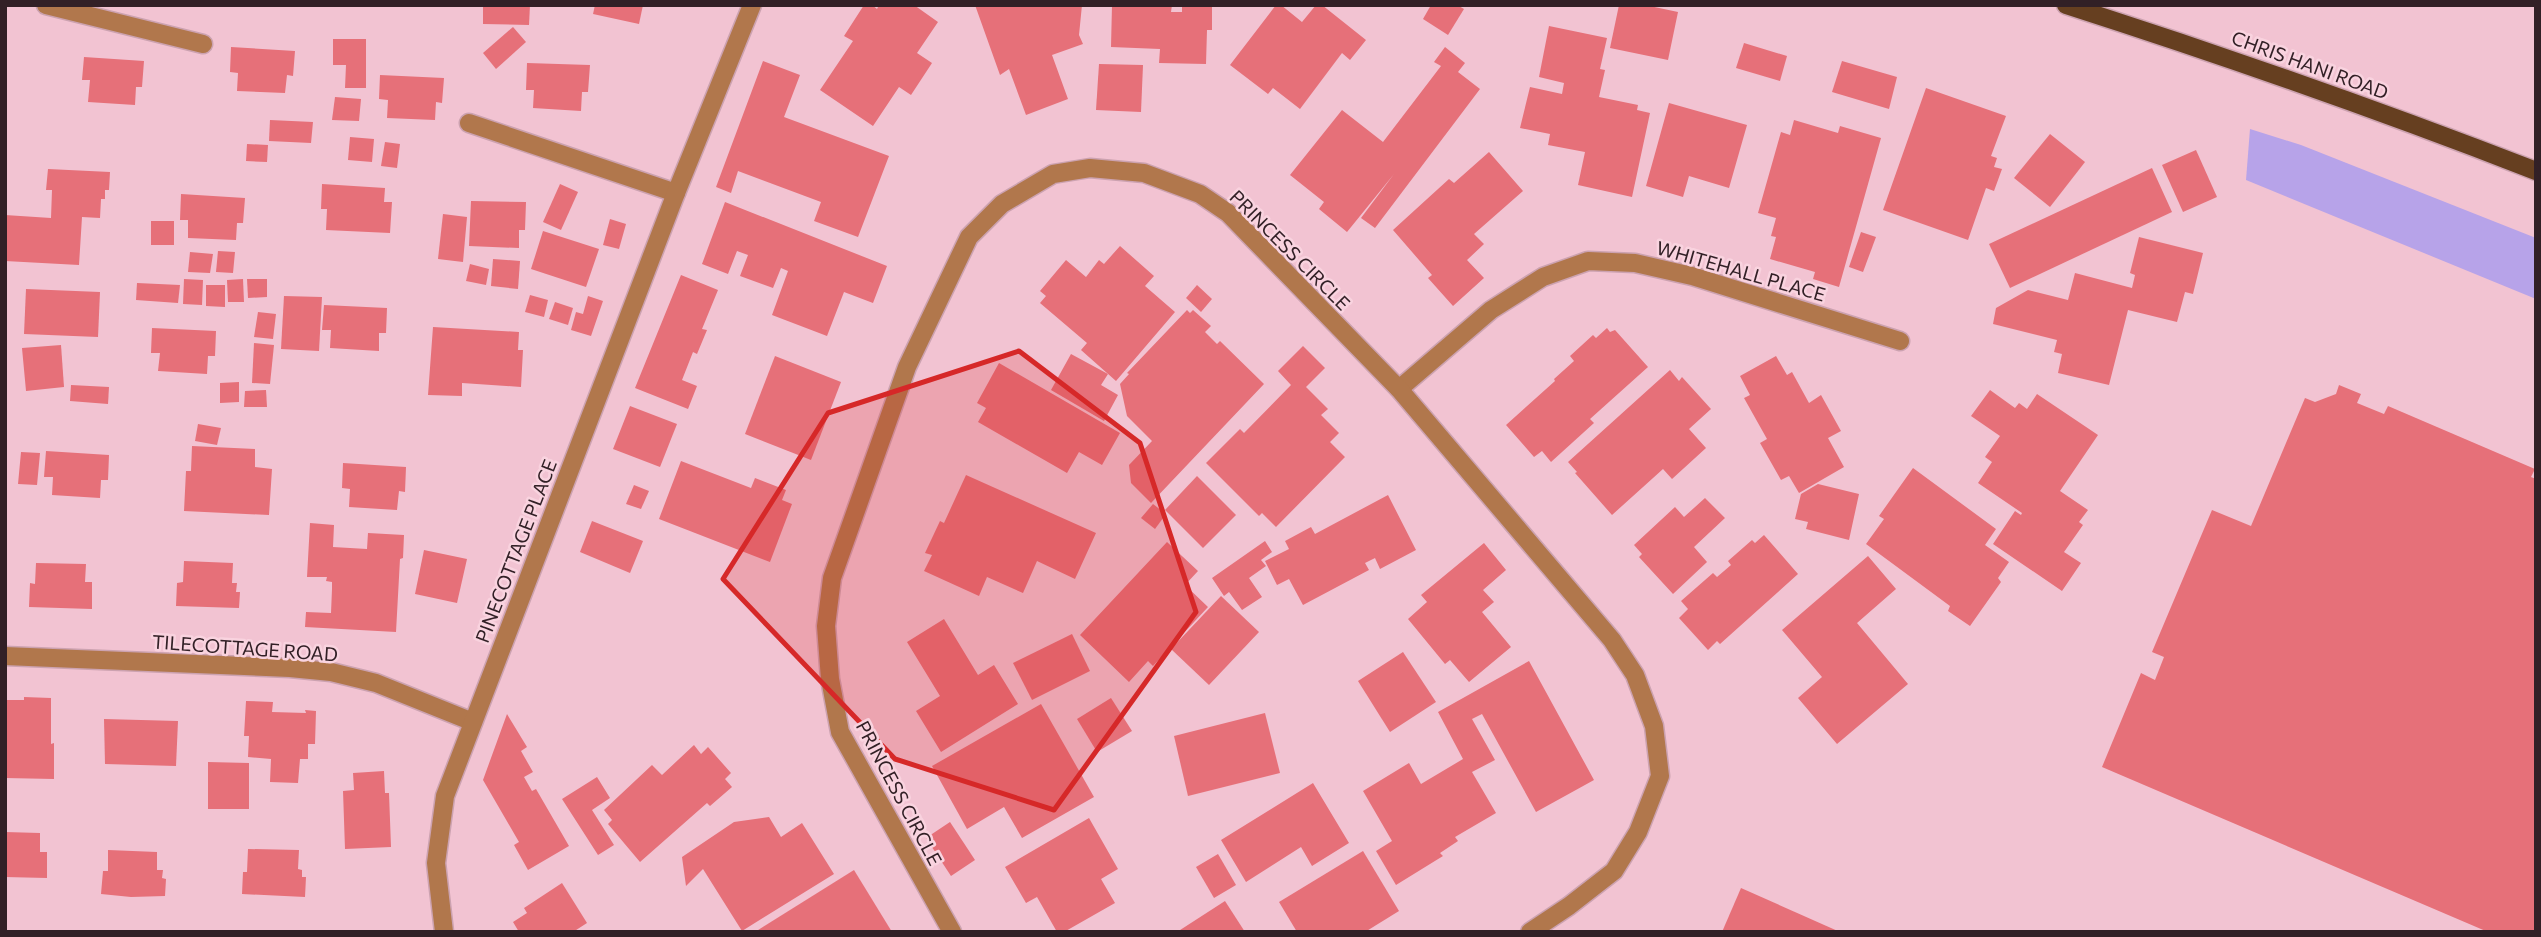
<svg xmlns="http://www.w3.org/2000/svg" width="2541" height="937" viewBox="0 0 2541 937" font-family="Commissioner,sans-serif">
  <rect width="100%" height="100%" fill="#f2c3d2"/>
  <polygon fill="#b7a3e9" points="2250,129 2301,145 2536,238 2536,299 2246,180"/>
  <g fill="#e67079">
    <polygon points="483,5 530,5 529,25 483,24"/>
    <polygon points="595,5 643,5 639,24 593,14"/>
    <polygon points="864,5 872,5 877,9 879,5 914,5 938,22 917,53 932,63 911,95 899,87 873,126 820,90 853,41 844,36"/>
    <polygon points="975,5 1082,5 1079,35 1083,44 1052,55 1068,99 1026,115 1009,69 1000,75"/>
    <polygon points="1112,5 1172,5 1171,12 1182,12 1182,5 1212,5 1212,30 1207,30 1206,64 1159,63 1160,49 1111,47"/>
    <polygon points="1276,5 1281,5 1302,22 1316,5 1322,5 1366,40 1350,60 1342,53 1300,109 1273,88 1268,94 1230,65"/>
    <polygon points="1431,5 1457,5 1464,9 1448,35 1423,19"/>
    <polygon points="1619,5 1645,5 1678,12 1668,60 1610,48"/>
    <polygon points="1549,26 1607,38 1600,69 1605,70 1599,97 1638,105 1637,110 1650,113 1632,197 1578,185 1585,152 1548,145 1550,134 1520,128 1530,87 1562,94 1564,83 1539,77"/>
    <polygon points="513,27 526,42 496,69 483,53"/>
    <polygon points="333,39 366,39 366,88 345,88 346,65 333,65"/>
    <polygon points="1744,43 1787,56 1780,81 1736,68"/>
    <polygon points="231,47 295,51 293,76 287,75 285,93 237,91 238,73 230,72"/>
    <polygon points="1445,47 1465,63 1458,72 1480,89 1375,228 1361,218 1394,174 1347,232 1319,209 1324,202 1290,175 1342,110 1383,142 1441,66 1434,62"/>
    <polygon points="84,57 144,61 142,87 136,87 135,105 88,102 90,80 82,80"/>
    <polygon points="763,61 800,75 784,117 889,156 858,237 814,221 821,202 738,171 731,193 716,187"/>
    <polygon points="1842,61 1897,77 1889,109 1832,92"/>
    <polygon points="527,63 590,65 588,92 582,92 581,111 533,108 534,90 526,90"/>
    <polygon points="1099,64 1143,65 1141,112 1096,110"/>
    <polygon points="380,75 444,78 442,103 436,102 435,120 387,118 388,100 379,99"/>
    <polygon points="1926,88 2006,116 1991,156 1997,158 1994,167 2002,169 1994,191 1986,188 1968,240 1883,210"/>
    <polygon points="335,97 361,99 359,121 332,120"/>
    <polygon points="1669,103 1747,125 1729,188 1689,176 1683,197 1646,186"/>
    <polygon points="270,120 313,122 311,143 269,141"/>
    <polygon points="1794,120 1838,133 1840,126 1881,138 1839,287 1813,279 1815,272 1770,259 1776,237 1771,236 1776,218 1758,213 1781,132 1790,135"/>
    <polygon points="2050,134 2085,162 2050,207 2014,178"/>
    <polygon points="350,137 374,139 372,162 348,160"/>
    <polygon points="385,142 400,144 397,168 381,166"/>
    <polygon points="247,144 268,145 267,162 246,161"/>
    <polygon points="2196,150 2217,197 2183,212 2162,165"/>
    <polygon points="1489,152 1523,191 1474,234 1484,244 1467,260 1484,278 1453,306 1428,278 1432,275 1393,230 1449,179 1454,183"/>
    <polygon points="2152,168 2172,212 2010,288 1989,244"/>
    <polygon points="48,169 110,172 109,190 105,190 105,199 101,199 100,218 82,217 79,265 5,261 5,215 51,218 52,190 46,190"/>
    <polygon points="322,184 385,188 384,202 392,202 390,233 326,230 327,209 321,209"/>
    <polygon points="560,184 578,192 561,230 543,222"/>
    <polygon points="181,194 245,198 243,223 237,223 236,240 188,238 188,220 180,220"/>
    <polygon points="471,201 526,202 525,230 519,230 519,248 469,246"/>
    <polygon points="725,202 887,266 873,303 844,292 827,336 772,315 788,271 781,268 773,288 740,276 748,255 737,251 728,274 702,264"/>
    <polygon points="443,214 467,217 463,262 438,259"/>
    <polygon points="610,219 626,224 619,249 603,245"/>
    <rect x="151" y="221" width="23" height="24"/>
    <polygon points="543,231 599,249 586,287 531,269"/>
    <polygon points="1861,232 1876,237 1863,272 1849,267"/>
    <polygon points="2139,237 2203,253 2193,294 2185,292 2177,322 2128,310 2109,385 2058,373 2062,354 2054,352 2057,340 1993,324 1996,308 2028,290 2068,300 2075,273 2132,288 2135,275 2130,273"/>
    <polygon points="1120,246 1154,276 1145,286 1175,312 1116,381 1081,350 1087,343 1040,303 1046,296 1040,291 1066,260 1086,277 1099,260 1104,264"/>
    <polygon points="218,251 235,252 233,273 216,272"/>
    <polygon points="190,252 213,254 210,273 188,272"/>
    <polygon points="493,259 520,261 518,289 491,286"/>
    <polygon points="470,264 489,269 486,285 466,281"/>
    <polygon points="681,275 718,290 702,329 707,330 697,354 693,352 682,380 697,386 688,409 635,388"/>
    <polygon points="184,279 203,280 202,305 183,304"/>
    <polygon points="243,279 244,302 228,302 227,280"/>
    <polygon points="247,279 267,279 267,297 248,298"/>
    <polygon points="137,283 180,285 178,303 136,300"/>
    <polygon points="206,285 225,285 225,307 206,306"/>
    <polygon points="1197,285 1212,299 1201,312 1186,298"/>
    <polygon points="26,289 100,292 98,337 24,334"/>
    <polygon points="530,295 548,300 544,317 525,312"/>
    <polygon points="284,296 322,297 319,351 281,349"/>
    <polygon points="588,296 603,301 591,336 571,330 576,312 583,314"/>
    <polygon points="555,302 573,308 568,325 549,319"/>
    <polygon points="324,305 387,308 386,333 379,333 379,351 330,348 331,330 322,330"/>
    <polygon points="1187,310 1190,313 1193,310 1211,326 1205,332 1217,344 1220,341 1264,384 1151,503 1131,483 1129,465 1152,441 1127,416 1120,384 1129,374 1127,373"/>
    <polygon points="258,312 276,314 273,339 254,337"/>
    <polygon points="433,327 519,332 518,350 523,350 521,387 462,383 462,396 428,395"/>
    <polygon points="152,328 216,331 215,356 208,356 207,374 158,371 160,353 151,353"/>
    <polygon points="1607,328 1610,332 1615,330 1648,367 1590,419 1594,423 1551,462 1542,451 1534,457 1506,425 1555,381 1554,379 1574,361 1570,356 1593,335 1596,338"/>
    <polygon points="254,343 274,345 270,384 252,383"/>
    <polygon points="61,345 64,387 26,391 22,348"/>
    <polygon points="1303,346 1325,368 1306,387 1328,409 1321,415 1339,433 1330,442 1345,457 1276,527 1262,513 1259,516 1206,463 1240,429 1244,433 1291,385 1278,371"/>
    <polygon points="1071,354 1108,374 1101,385 1118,395 1104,421 1051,390"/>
    <polygon points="775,356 841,382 811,460 745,434"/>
    <polygon points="1776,356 1787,375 1792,372 1809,403 1821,395 1841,431 1828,438 1844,467 1799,493 1789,476 1781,480 1760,443 1767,439 1744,398 1750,395 1740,376"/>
    <polygon points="999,363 1120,433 1102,465 1079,452 1067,473 978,422 986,408 977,403"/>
    <polygon points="1670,370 1679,381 1682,377 1711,409 1689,429 1706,448 1672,479 1663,469 1612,515 1575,473 1577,472 1568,462"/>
    <polygon points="239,382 239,402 220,403 220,383"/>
    <polygon points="71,385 109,387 108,404 70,401"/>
    <polygon points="2339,385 2361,394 2357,403 2384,414 2388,406 2535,469 2531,477 2536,479 2536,932 2488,932 2102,767 2141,673 2155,680 2164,657 2152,652 2212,510 2251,526 2305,398 2315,402 2336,394"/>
    <polygon points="266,390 267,407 244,407 245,391"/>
    <polygon points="1990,390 2015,408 2019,403 2027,409 2037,394 2098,435 2060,491 2088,510 2079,522 2083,525 2064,552 2081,563 2062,591 1993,544 2015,511 2021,515 2022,513 1978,483 1992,462 1985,457 2000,436 1971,416"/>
    <polygon points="630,406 677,424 660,467 613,449"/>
    <polygon points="198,424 221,428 217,445 195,441"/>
    <polygon points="192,446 255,449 255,467 272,469 269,515 184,511 186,471 191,471"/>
    <polygon points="46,451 109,455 108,480 101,480 100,498 52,495 53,477 44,477"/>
    <polygon points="21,452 40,453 37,485 18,484"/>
    <polygon points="681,461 751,488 755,478 786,490 782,500 792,504 770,562 659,519"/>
    <polygon points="343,463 406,467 405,492 399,491 397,510 349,507 350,489 342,488"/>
    <polygon points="1913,468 1996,529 1985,545 2009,562 1998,578 2001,582 1970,626 1948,611 1950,606 1866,544 1884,519 1879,516"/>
    <polygon points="966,475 1096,533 1075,579 1037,561 1023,593 987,577 979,596 924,571 932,555 925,553 940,521 944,523"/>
    <polygon points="1197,476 1236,515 1203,548 1165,510"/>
    <polygon points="1818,484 1859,494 1849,540 1806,529 1808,522 1795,519 1801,494"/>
    <polygon points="634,485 649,491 641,509 626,504"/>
    <polygon points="1388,495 1416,550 1380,569 1375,558 1365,563 1369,570 1303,605 1289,579 1277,585 1265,561 1289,549 1285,541 1311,527 1315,534"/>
    <polygon points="1705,498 1725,518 1694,547 1707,562 1673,594 1639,557 1642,554 1634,545 1675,507 1684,517"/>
    <polygon points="1153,504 1166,514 1155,529 1141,518"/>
    <polygon points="592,521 643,541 630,573 580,552"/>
    <polygon points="310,523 334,525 333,547 367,549 368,533 404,535 403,558 400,559 396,632 305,627 306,612 331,613 332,589 332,582 326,581 327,577 307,577"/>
    <polygon points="1764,535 1798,574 1720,644 1717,641 1708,650 1679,618 1688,609 1681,601 1713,573 1717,577 1731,565 1728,561 1752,540 1755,543"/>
    <polygon points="1265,541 1272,552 1261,560 1266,566 1249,578 1262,597 1242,610 1229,592 1224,596 1212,578"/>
    <polygon points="1167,542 1198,571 1185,585 1208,607 1153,666 1148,661 1129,682 1080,635"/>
    <polygon points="1484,543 1506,570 1483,590 1494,602 1482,612 1511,647 1469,682 1450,660 1445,664 1408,619 1427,602 1421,595"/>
    <polygon points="424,550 467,559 457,603 415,594"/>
    <polygon points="1868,556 1896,589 1857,623 1908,684 1837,744 1798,698 1822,677 1782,630"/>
    <polygon points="184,561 233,563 232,583 237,583 236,592 240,592 239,608 176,606 177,583 183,582"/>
    <polygon points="36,563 86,564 85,582 92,582 92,609 29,607 30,583 35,584"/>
    <polygon points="1221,596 1259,632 1209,685 1171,649"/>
    <polygon points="944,619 978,675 994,665 1018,704 941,752 916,711 940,696 907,642"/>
    <polygon points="1072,634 1090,671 1032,700 1013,663"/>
    <polygon points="1403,652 1436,702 1390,732 1358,681"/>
    <polygon points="1529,661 1594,780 1536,812 1482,714 1472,719 1495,760 1472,772 1496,813 1455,837 1458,841 1440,853 1443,856 1396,885 1376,851 1392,841 1363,791 1409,763 1421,784 1463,759 1438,712"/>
    <polygon points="24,697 51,698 51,744 54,743 54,779 5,778 5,700 24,700"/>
    <polygon points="1111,698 1132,731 1097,752 1077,719"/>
    <polygon points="246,701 273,702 272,712 306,713 305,710 316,711 315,744 308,744 308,759 300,759 298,783 270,782 271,759 248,757 249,736 244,736"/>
    <polygon points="1041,704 1094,797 1022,838 1004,807 967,829 932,766"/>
    <polygon points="1265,713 1280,773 1188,796 1174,736"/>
    <polygon points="507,714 527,747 521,751 533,772 524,777 532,791 536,789 569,846 528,870 514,845 519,842 483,780"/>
    <polygon points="104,719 178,721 176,766 105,764"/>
    <polygon points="694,745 701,754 708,747 731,773 725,779 732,787 710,806 707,803 640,862 608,824 612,820 604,810 652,765 662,775"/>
    <polygon points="208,762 249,763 249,809 208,809"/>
    <polygon points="384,771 385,793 389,793 391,847 345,849 343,791 354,790 353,773"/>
    <polygon points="597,777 610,798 592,810 614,845 598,855 562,799"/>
    <polygon points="1313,783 1349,843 1312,866 1301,847 1246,882 1221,840"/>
    <polygon points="769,817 781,837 802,823 834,874 742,931 703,869 686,886 682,857 734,822"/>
    <polygon points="1089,818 1118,869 1101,879 1115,903 1064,932 1057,932 1037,897 1026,903 1005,867"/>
    <polygon points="950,822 975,860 951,876 926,838"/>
    <polygon points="5,832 40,833 40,852 47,852 47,878 5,877"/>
    <polygon points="248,849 299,850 298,869 302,870 302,877 306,877 305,897 242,894 243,872 247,872"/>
    <polygon points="108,850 157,852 157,870 163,870 162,878 166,879 165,896 131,897 101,894 103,871 108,871"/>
    <polygon points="1363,851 1399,911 1365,932 1297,932 1279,902"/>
    <polygon points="1218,854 1236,885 1214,898 1196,867"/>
    <polygon points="854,870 892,932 755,932"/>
    <polygon points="562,883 587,923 573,932 519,932 513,922 527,913 524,908"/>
    <polygon points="1741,888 1840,932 1722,932"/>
    <polygon points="1225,901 1245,932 1177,932"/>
  </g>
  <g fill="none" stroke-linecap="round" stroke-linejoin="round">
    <g stroke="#cca2b0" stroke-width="21">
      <g id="minor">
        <polyline points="46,5 203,44"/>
        <polyline points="469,123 676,193"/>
        <polyline points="1399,389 1491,310 1543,277 1588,261 1635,263 1692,276 1900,341"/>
        <polyline points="5,656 290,668 331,672 376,683 473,722"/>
        <polyline points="444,932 436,863 445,796 676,193 752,5"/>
        <polyline points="952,932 840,732 830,679 826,626 832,578 907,367 969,237 1002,204 1053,174 1090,168 1144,173 1200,194 1228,213 1399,389 1612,640 1635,675 1654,726 1660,776 1638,832 1614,871 1569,906 1530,932"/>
      </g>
    </g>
    <g stroke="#cca2b0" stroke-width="21">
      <path id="major" d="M 2066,5 C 2225,56 2381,111 2536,171"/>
    </g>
    <use href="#minor" stroke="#b1774c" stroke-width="18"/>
    <use href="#major" stroke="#663f20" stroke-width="18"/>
  </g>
  <path fill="#d62828" fill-opacity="0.2" stroke="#d62828" stroke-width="5" stroke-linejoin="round" d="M 1019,351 L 1140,443 L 1196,612 L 1054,810 L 895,759 L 723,579 L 828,413 Z"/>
  <g text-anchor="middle" stroke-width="5" stroke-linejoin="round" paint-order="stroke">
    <g font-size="19" fill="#322026" stroke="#f9d3df">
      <text transform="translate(2310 65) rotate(20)" y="7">CHRIS HANI ROAD</text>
      <text transform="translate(1290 250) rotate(45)" y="7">PRINCESS CIRCLE</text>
      <text transform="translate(1741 271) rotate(16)" y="7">WHITEHALL PLACE</text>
      <text transform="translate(516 551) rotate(-69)" y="7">PINECOTTAGE PLACE</text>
      <text transform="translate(245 648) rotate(4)" y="7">TILECOTTAGE ROAD</text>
      <text transform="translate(899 793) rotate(62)" y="7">PRINCESS CIRCLE</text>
    </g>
  </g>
  <rect width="2541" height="937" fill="none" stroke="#322026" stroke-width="14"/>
</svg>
